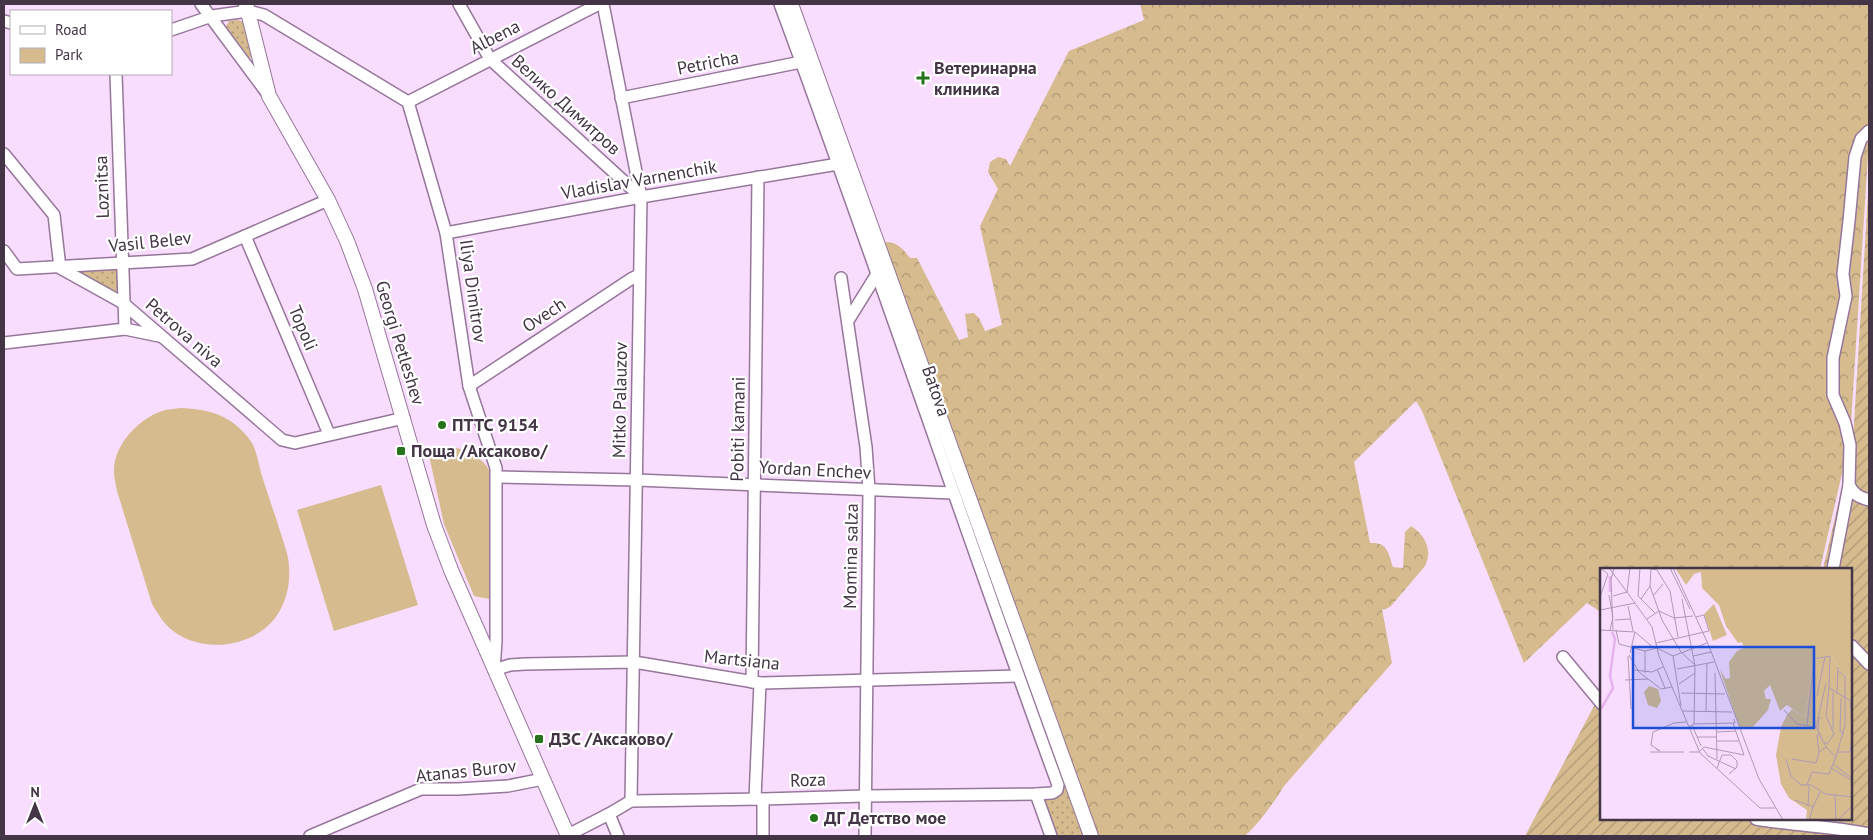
<svg xmlns="http://www.w3.org/2000/svg" width="1873" height="840" viewBox="0 0 1873 840" font-family="'PT Sans',sans-serif">
  <defs>
    <pattern id="grass-dots" width="8" height="8" patternUnits="userSpaceOnUse" patternTransform="scale(1.25)"><rect width="8" height="8" fill="#d5bb8e"/><path d="M2 2h.1M6 6h.1" fill="none" stroke="#ae9976" stroke-width="1.8" stroke-linecap="round"/></pattern>
    <pattern id="forest-crowns" width="20" height="18" patternUnits="userSpaceOnUse" patternTransform="scale(1.25)"><rect width="20" height="18" fill="#d5bb8e"/><path d="M2 6a3 3 0 1 1 6 0M12 15a3 3 0 1 1 6 0" fill="none" stroke="#ae9976"/></pattern>
    <pattern id="garden-furrows" width="10" height="10" patternUnits="userSpaceOnUse" patternTransform="scale(1.25)"><rect width="10" height="10" fill="#d5bb8e"/><path d="M-1 1l2-2M0 10L10 0M9 11l2-2" fill="none" stroke="#ae9976"/></pattern>
  </defs>
  <rect width="100%" height="100%" fill="#f9ddfe"/>
  <g fill="url(#grass-dots)">
    <polygon points="788,4 1087,836 1051,836 1036,794 1057,790"/>
    <polygon points="238,20 243,22 253,58 248,57 226,26 229,21"/>
    <polygon points="122,264 123,303 60,268"/>
  </g>
  <path fill="url(#forest-crowns)" d="M 1140,4 L 1869,4 L 1869,139 L 1850,439 L 1820,569 L 1602,569 L 1602,613 L 1587,603 L 1524,663 L 1422,411 L 1416,401 L 1354,462 L 1370,543 C 1388,542 1388,553 1393,567 L 1403,568 L 1405,532 L 1411,526 C 1425,535 1433,550 1425,566 L 1391,606 L 1384,610 L 1382,609 L 1392,663 L 1284,786 C 1273,804 1260,822 1245,836 L 1096,836 L 884,242 C 898,242 902,248 910,258 L 917,258 L 959,340 L 968,337 L 965,314 L 974,313 L 979,318 L 985,331 L 1002,325 L 980,226 L 998,189 L 988,172 L 990,162 L 998,157 L 1006,159 L 1010,166 L 1069,51 L 1144,20 Z"/>
  <g fill="#d5bb8e">
    <path d="M 181,408 C 202,409 221,412 237,426 C 242,430 249,438 252,443 C 257,452 259,466 262,476 C 268,495 275,515 281,534 C 284,544 289,556 289,567 C 290,579 288,593 283,604 C 267,645 207,657 173,631 C 164,624 158,614 152,604 L 117,491 C 116,485 114,478 114,472 C 113,446 138,419 162,411 C 168,409 175,409 181,408 Z"/>
    <polygon points="451,447 471,451 486,465 492,475 489,599 474,596 444,524 428,451"/>
    <polygon points="381,485 418,605 334,631 297,510"/>
  </g>
  <polygon fill="url(#garden-furrows)" points="1869,178 1869,836 1525,836 1594,706 1602,698 1602,819 1852,819 1852,569 1823,569 1853,440"/>
  <g fill="none" stroke-linecap="round" stroke-linejoin="round">
    <g stroke="#96769b" stroke-width="14">
      <g id="minor">
        <polyline points="201,4 267,93"/>
        <polyline points="459,4 490,59 641,197"/>
        <polyline points="603,4 641,197 631,801"/>
        <polyline points="4,21 11,23"/>
        <polyline points="171,30 212,16 248,11 264,15 408,102 446,233 469,386 496,468 496,641 494,670 510,665 525,664 634,662 760,683 1018,676"/>
        <polyline points="116,74 125,329"/>
        <polyline points="621,98 801,62"/>
        <polyline points="408,102 599,4"/>
        <polyline points="4,154 54,215 60,268 123,303 282,440 295,443 404,418"/>
        <polyline points="446,233 641,197 838,164"/>
        <polyline points="245,236 329,434"/>
        <polyline points="4,251 17,269 192,259 328,200"/>
        <polyline points="841,278 866,447 869,490 865,836"/>
        <polyline points="849,319 877,274"/>
        <polyline points="4,343 125,329 159,336"/>
        <polyline points="469,386 631,279 639,275"/>
        <polyline points="497,477 637,480 953,493"/>
        <path d="M 1849,485 C 1854,495 1859,497 1869,500"/>
        <polyline points="1833,569 1849,485 1850,445 1845,423 1833,395 1833,358 1846,296 1843,274 1849,221 1855,157 1861,139 1869,131"/>
        <polyline points="1852,646 1869,664"/>
        <polyline points="1563,657 1602,704"/>
        <polyline points="752,682 758,177"/>
        <polyline points="1036,794 1051,836"/>
        <polyline points="755,799 760,683"/>
        <polyline points="609,814 618,836"/>
        <path d="M 1756,819 C 1794,826 1832,826 1869,834"/>
        <path d="M 568,835 L 609,814 L 631,801 L 763,799 L 865,796 L 1036,794 L 1052,793 L 1057,790 L 1058,785 C 963,526 876,263 780,4"/>
        <polyline points="310,836 421,789 458,789 508,786 543,779"/>
        <polyline points="763,836 763,799"/>
      </g>
    </g>
    <g stroke="#96769b" stroke-width="16">
      <g id="major">
        <polyline points="246,4 269,96 328,200 347,241 365,289 434,525 451,570 568,836"/>
        <polyline points="791,4 1091,836"/>
      </g>
    </g>
    <use href="#minor" stroke="#fff" stroke-width="11"/>
    <use href="#major" stroke="#fff" stroke-width="14"/>
  </g>
  <g fill="#25731a" stroke="#fff" stroke-width="2">
    <path d="M920.5 70.5h5v5h5v5h-5v5h-5v-5h-5v-5h5z"/>
    <circle cx="442" cy="425" r="5"/>
    <rect x="396" y="446" width="10" height="10" rx="2.5"/>
    <rect x="534" y="734" width="10" height="10" rx="2.5"/>
    <circle cx="814" cy="818" r="5"/>
  </g>
  <g text-anchor="middle" stroke-width="4.5" stroke-linejoin="round" paint-order="stroke">
    <g font-size="18" fill="#433545" stroke="#fff">
      <text transform="translate(495 37) rotate(-27)" y="6">Albena</text>
      <text transform="translate(708 63) rotate(-11)" y="6">Petricha</text>
      <text transform="translate(566 105) rotate(42)" y="6">Велико Димитров</text>
      <text transform="translate(639 180) rotate(-10)" y="6">Vladislav Varnenchik</text>
      <text transform="translate(102 187) rotate(-92)" y="6">Loznitsa</text>
      <text transform="translate(150 242) rotate(-6)" y="6">Vasil Belev</text>
      <text transform="translate(473 291) rotate(82)" y="6">Iliya Dimitrov</text>
      <text transform="translate(544 315) rotate(-33)" y="6">Ovech</text>
      <text transform="translate(303 328) rotate(67)" y="6">Topoli</text>
      <text transform="translate(184 333) rotate(41)" y="6">Petrova niva</text>
      <text transform="translate(400 343) rotate(73)" y="6">Georgi Petleshev</text>
      <text transform="translate(936 391) rotate(71)" y="6">Batova</text>
      <text transform="translate(620 400) rotate(-89)" y="6">Mitko Palauzov</text>
      <text transform="translate(738 429) rotate(-89)" y="6">Pobiti kamani</text>
      <text transform="translate(815 470) rotate(3)" y="6">Yordan Enchev</text>
      <text transform="translate(851 556) rotate(-89)" y="6">Momina salza</text>
      <text transform="translate(742 660) rotate(6)" y="6">Martsiana</text>
      <text transform="translate(466 771) rotate(-6)" y="6">Atanas Burov</text>
      <text transform="translate(808 780) rotate(-2)" y="6">Roza</text>
    </g>
    <g font-size="18" font-weight="bold" fill="#433545" stroke="#fff" text-anchor="start">
      <text x="934" y="74">Ветеринарна<tspan x="934" dy="21">клиника</tspan></text>
      <text x="452" y="431">ПТТС 9154</text>
      <text x="411" y="457">Поща /Аксаково/</text>
      <text x="549" y="745">ДЗС /Аксаково/</text>
      <text x="824" y="824">ДГ Детство мое</text>
    </g>
  </g>
  <g transform="translate(1600 568)">
    <rect width="252" height="252" fill="#f9ddfe"/>
    <path d="M 75,0 L 252,0 L 252,110 L 242,106 L 231,88 L 214,92 L 205,150 L 187,137 L 180,143 L 170,117 L 164,123 L 166,131 L 171,131 L 168,142 L 152,160 L 140,161 L 120,102 L 126,111 L 130,110 L 129,94 L 137,83 L 144,80 L 142,74 L 138,75 L 126,58 L 119,37 L 102,20 L 101,4 L 94,6 L 86,17 Z" fill="#d5bb8e"/>
    <path d="M 114,36 L 127,67 L 113,73 L 104,46 Z" fill="#d5bb8e"/>
    <path d="M 49,118 L 58,121 L 61,133 L 57,140 L 48,137 L 44,124 Z" fill="#d5bb8e"/>
    <path d="M 231,88 L 242,106 L 252,110 L 252,252 L 206,252 L 207,242 L 189,230 L 181,216 L 176,187 L 181,159 L 187,147 L 192,141 L 205,150 L 214,92 Z" fill="#d5bb8e"/>
    <path fill="none" stroke="#e5b1ee" stroke-width="2.5" d="M 10,24 L 10,8M 1,141 L 13,120 L 10,108 L 15,71 L 12,64"/>
    <path fill="none" stroke="#b09ab4" stroke-width="1" d="M 9,0 L 27,24 L 13,28M 30,0 L 27,24 L 52,59 L 59,88 L 100,185 L 160,240 L 175,240M 40,0 L 38,28 L 55,45M 51,0 L 50,18 L 62,52 L 81,84 L 95,97M 70,0 L 90,41M 73,0 L 109,78 L 159,211 L 183,252M 51,1 L 57,2 L 70,23 L 78,69M 9,27 L 13,49 L 10,62M 53,28 L 63,16M 0,29 L 8,6 L 0,0M 41,31 L 50,18M 82,31 L 95,98 L 94,156M 28,38 L 33,63M 0,42 L 35,35M 47,51 L 59,43 L 74,50 L 93,48M 15,52 L 31,51M 0,62 L 35,64 L 55,81M 13,62 L 11,12 L 14,0M 16,62 L 19,76 L 45,83 L 57,80 L 73,88 L 81,138M 56,75 L 109,63 L 104,47 L 96,49M 45,83 L 45,105M 30,85 L 35,64M 29,87 L 39,104 L 61,121 L 72,119M 28,88 L 31,141M 73,88 L 107,75M 93,88 L 111,84M 57,101 L 65,120M 77,101 L 114,94M 34,102 L 52,104 L 63,99M 115,105 L 117,191M 25,112 L 48,111M 79,116 L 95,105M 81,125 L 125,126M 237,126 L 238,99M 217,128 L 225,89M 241,130 L 240,163 L 244,166M 250,133 L 253,161M 184,142 L 197,156 L 216,159M 82,143 L 132,144M 106,144 L 107,96M 92,157 L 101,178M 207,158 L 214,91 L 230,88 L 229,120 L 253,134M 89,159 L 94,156 L 135,155 L 134,151M 233,161 L 233,124M 218,162 L 219,150 L 222,150M 117,164 L 136,163M 97,169 L 117,169M 117,173 L 139,173M 224,174 L 227,176 L 234,166 L 226,148 L 229,120M 56,181 L 60,183 L 51,177 L 53,164 L 74,155 L 86,154M 103,181 L 108,188 L 136,201M 50,184 L 84,184M 89,184 L 99,184 L 104,179 L 144,187 L 133,155M 219,184 L 217,167 L 221,166M 238,184 L 250,184 L 253,164M 236,189 L 245,157 L 245,108 L 238,103M 186,191 L 191,208 L 201,217 L 211,217 L 225,226 L 253,229M 192,191 L 216,195 L 219,184 L 226,179M 233,196 L 253,211M 117,200 L 122,187 L 131,187 L 137,193 L 137,199 L 129,206M 231,200 L 253,213M 207,217 L 212,204 L 229,206 L 236,189 L 226,179 L 216,159 L 226,115M 235,227 L 236,252M 195,232 L 213,239 L 209,252M 208,238 L 209,217M 213,239 L 220,224M 238,252 L 253,237"/>
    <path fill="#1d4ed8" fill-opacity="0.15" stroke="#1d4ed8" stroke-width="2.5" d="M 33,79 L 214,79 L 214,160 L 33,160 Z"/>
    <rect width="252" height="252" fill="none" stroke="#433545" stroke-width="2.5"/>
  </g>
  <rect width="1873" height="840" fill="none" stroke="#433545" stroke-width="10"/>
  <rect x="10" y="10" width="162" height="65" fill="#ffffff" stroke="#b4aeb5"/>
  <rect x="20" y="26" width="25" height="8" fill="#ffffff" stroke="#b4aeb5"/>
  <text x="55" y="35" font-size="15" fill="#433545">Road</text>
  <rect x="20" y="48" width="25" height="15" fill="#d5bb8e" stroke="#b4aeb5"/>
  <text x="55" y="60" font-size="15" fill="#433545">Park</text>
  <g transform="translate(35 805)" stroke="#ffffff" stroke-width="4" paint-order="stroke">
  <path d="M0-4L9 19L0 12L-9 19Z" fill="#433545"/>
  <text y="-8" font-size="14" font-weight="bold" text-anchor="middle" fill="#433545">N</text>
  </g>
</svg>
